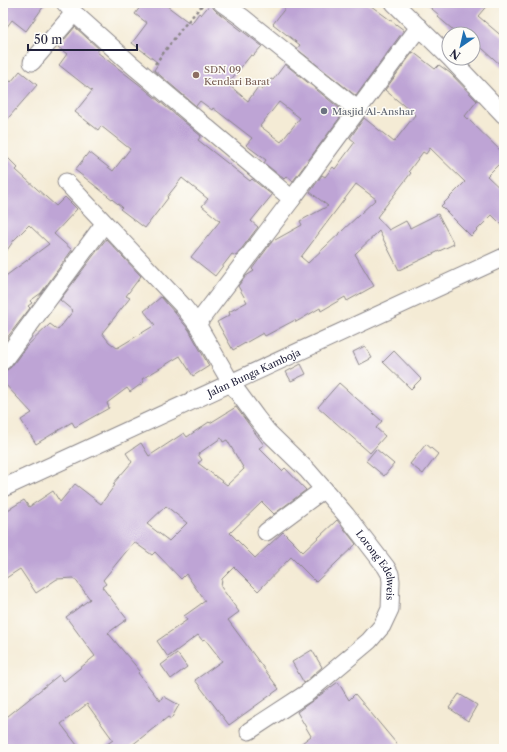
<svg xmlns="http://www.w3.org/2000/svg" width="507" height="752" viewBox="0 0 507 752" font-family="'Libre Caslon Text',serif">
  <rect width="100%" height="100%" fill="#fdfcf7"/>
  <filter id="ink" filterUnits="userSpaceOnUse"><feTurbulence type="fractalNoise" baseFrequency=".025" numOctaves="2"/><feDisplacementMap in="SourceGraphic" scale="8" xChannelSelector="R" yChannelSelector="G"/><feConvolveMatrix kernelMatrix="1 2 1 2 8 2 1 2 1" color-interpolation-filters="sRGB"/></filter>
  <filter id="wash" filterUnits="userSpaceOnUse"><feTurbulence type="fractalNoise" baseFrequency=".012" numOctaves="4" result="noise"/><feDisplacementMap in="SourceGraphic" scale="16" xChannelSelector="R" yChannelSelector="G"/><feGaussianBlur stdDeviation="0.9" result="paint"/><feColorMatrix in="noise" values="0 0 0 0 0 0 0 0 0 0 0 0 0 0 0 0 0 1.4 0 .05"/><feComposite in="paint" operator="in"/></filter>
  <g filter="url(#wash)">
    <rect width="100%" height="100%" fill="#f4ebd5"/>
    <g id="blocks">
      <g fill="#bea4d5" fill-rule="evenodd">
        <polygon points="3,3 46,3 26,31 12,20 3,32"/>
        <path d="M 143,3 L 163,3 L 191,24 L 199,13 L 201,15 L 211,3 L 212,3 L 213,8 L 216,11 L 262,46 L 253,56 L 251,55 L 229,82 L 232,84 L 230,86 L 248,101 L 258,87 L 262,90 L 271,79 L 273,80 L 285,64 L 344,112 L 293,181 L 287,176 L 284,179 L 264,163 L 266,160 L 246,145 L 252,138 L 213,108 L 212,110 L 200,101 L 196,106 L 154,70 L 158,64 L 157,62 L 132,43 L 147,23 L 135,14 ZM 279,102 L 300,118 L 281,142 L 260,126 Z"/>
        <polygon points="289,3 367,3 404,30 356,96 297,49 300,45 273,24"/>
        <polygon points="425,3 489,3 478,16 504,38 504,68 473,40 473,34 458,34 438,17 439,15"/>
        <polygon points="75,27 99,49 97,52 141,86 201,136 198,140 250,181 252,179 272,195 251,221 258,227 236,256 232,254 215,276 191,257 220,221 202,206 208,199 182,178 167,197 168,198 145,228 120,209 122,207 75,170 89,152 113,171 130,149 101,126 98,130 75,112 92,91 59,65 67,54 58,47"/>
        <path d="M 413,52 L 435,69 L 439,65 L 450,73 L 477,101 L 465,116 L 504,154 L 504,159 L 487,176 L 504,192 L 504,227 L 492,215 L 471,236 L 441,206 L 465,182 L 430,148 L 426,154 L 423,152 L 409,171 L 411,173 L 377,217 L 389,230 L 406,221 L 410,228 L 438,214 L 454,244 L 399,270 L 379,231 L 355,254 L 374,286 L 347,301 L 345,297 L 321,311 L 320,308 L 296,322 L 295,320 L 265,336 L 263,333 L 233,350 L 217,322 L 230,315 L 229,312 L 247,302 L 238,286 L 246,276 L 254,271 L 252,269 L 274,239 L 275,240 L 302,225 L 300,221 L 328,206 L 310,192 L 322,175 L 325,177 L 333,167 L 335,169 L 355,142 L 350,138 L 364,118 L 394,142 L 415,115 L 385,90 ZM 356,184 L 376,199 L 308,263 L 301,257 Z"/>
        <polygon points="20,71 37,85 3,124 3,75 11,82"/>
        <polygon points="3,153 18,168 16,170 56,206 65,197 77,209 54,234 72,250 41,293 30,301 32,303 28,306 30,308 3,343 3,278 49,244 29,225 14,240 3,256"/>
        <polygon points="106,239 141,276 126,296 130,298 102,333 109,342 117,348 155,325 144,311 161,297 175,313 189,330 209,366 193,376 180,356 142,379 144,382 130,392 127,388 107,403 109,408 75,427 72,422 36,444 21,420 32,413 3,382 3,371 7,370 11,367 26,347 50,324 58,330 73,311 60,300"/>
        <polygon points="365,346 372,358 359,365 353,352"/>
        <polygon points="394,351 421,379 411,389 383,362"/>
        <polygon points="301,364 306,374 291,381 286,372"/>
        <polygon points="339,383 382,421 376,428 385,436 370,453 318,407"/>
        <path d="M 236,407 L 264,445 L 259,448 L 282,471 L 285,468 L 306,490 L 274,514 L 262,502 L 230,533 L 255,558 L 283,532 L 303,552 L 337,520 L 356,544 L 316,582 L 291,557 L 258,591 L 234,567 L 222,579 L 221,587 L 239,612 L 228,620 L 279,689 L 229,725 L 195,680 L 222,661 L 205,639 L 202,640 L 198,635 L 168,657 L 157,641 L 187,620 L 184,616 L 205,601 L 186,574 L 181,579 L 155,552 L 152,555 L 134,542 L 103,580 L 106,584 L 102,587 L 127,619 L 108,633 L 140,671 L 138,673 L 160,701 L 163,696 L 179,705 L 171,719 L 168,717 L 127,749 L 100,749 L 113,740 L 87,704 L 61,724 L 80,749 L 3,749 L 3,720 L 59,675 L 64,681 L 95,656 L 66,617 L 90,599 L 74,578 L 57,579 L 36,593 L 20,569 L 3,580 L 3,513 L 24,500 L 29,507 L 53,491 L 60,502 L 75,484 L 101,504 L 115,485 L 113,484 L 132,462 L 126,453 L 141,443 L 149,456 L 184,433 L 187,437 L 209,422 L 210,423 ZM 221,438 L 223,442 L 227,440 L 244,469 L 227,485 L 198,463 L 202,460 L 198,454 ZM 166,506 L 187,523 L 169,541 L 147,524 Z"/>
        <polygon points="426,444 438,454 423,474 410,464"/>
        <polygon points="376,449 394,464 384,476 366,461"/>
        <polygon points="312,650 322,667 304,683 292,662"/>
        <polygon points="177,653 187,667 171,679 161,665"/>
        <polygon points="338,682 349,700 355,694 401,749 294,749 311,736 297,712"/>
        <polygon points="459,694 477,705 468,721 449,708"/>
      </g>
    </g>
  </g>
  <g filter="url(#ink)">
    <use href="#blocks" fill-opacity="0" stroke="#8b8688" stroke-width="1"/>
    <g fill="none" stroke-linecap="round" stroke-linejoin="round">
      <g stroke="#8b8688" stroke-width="19">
        <g id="minor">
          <polyline points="65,3 74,13 131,64 292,199 197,324"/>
          <polyline points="222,3 242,17 358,110"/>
          <polyline points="394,3 449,57"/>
          <polyline points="450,58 504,115"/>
          <polyline points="32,62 74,13"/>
          <path id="s1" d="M 66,182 L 183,306 L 197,324 L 231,383 L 256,417 L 267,431 L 308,471 L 346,515 L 386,567 L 390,574 L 391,581 L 390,609 L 382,626 L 369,641 L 307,693 L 249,731"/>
          <polyline points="292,199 419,27"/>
          <polyline points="3,361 104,224"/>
          <path id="s2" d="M 3,488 L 504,257"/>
          <polyline points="266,532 324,489"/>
        </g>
      </g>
      <polyline stroke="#8b8688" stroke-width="2.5" stroke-dasharray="3 3" stroke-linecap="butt" points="155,64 183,27 204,3"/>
      <use href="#minor" stroke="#fff" stroke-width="17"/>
    </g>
  </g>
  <circle fill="#8d6e63" stroke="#fdfcf7" stroke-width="1.5" cx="196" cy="75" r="4"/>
  <circle fill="#6b7280" stroke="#fdfcf7" stroke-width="1.5" cx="324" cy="111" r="4"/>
  <g text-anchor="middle" stroke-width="3" stroke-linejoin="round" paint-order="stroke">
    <g font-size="10" fill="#785e54" stroke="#fdfcf7" text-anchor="start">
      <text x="204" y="73">SDN 09<tspan x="204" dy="12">Kendari Barat</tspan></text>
    </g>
    <g font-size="10" fill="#5b616d" stroke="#fdfcf7" text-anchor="start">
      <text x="332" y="115">Masjid Al-Anshar</text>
    </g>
    <g font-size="10" fill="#22223b" stroke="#fdfcf7">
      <text dy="4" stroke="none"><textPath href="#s2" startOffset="276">Jalan Bunga Kamboja</textPath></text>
      <text dy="4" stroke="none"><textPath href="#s1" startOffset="497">Lorong Edelweis</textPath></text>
    </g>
  </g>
  <rect width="507" height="752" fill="none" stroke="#fdfcf7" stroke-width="16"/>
  <g transform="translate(461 46) rotate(214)"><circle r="19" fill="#fdfcf7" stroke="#a5a5ac"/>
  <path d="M0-3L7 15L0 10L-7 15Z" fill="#1f6fb2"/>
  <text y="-6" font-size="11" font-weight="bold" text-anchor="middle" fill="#22223b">N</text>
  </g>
  <path d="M28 44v6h109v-6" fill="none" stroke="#22223b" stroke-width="2"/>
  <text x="34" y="44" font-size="12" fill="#22223b" stroke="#fdfcf7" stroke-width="3" paint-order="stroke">50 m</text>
</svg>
